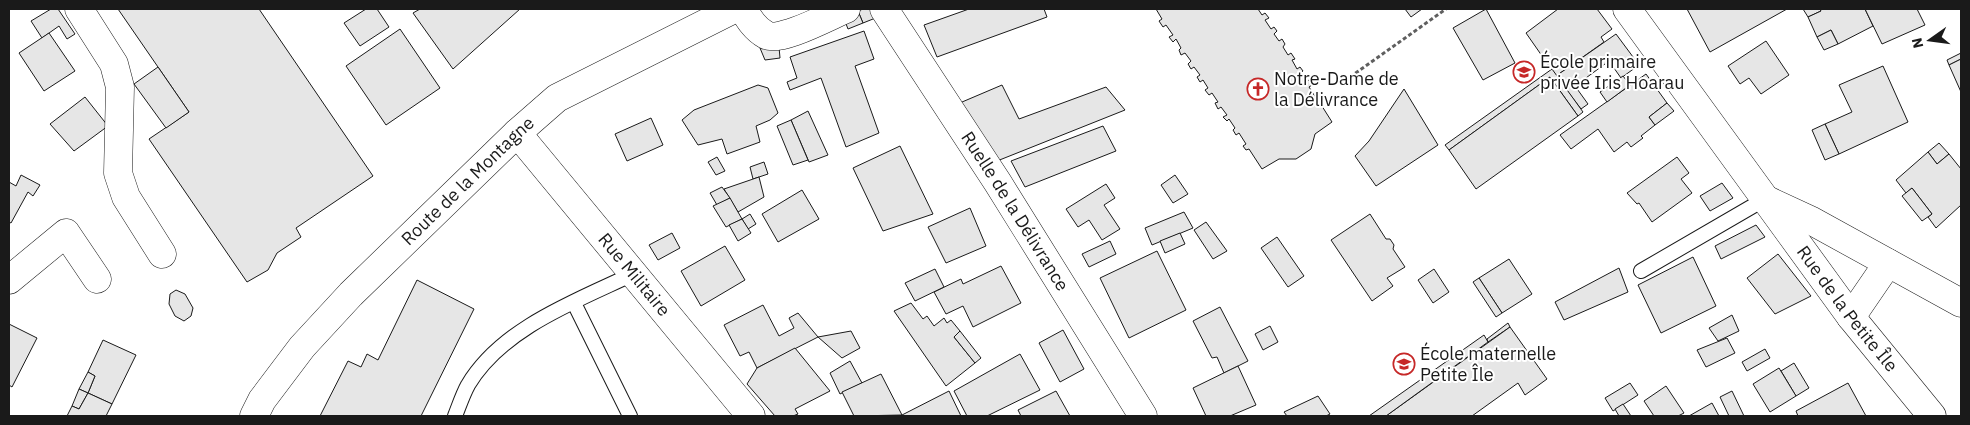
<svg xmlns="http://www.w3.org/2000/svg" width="1970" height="425" viewBox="0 0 1970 425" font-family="'IBM Plex Sans',sans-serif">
  <rect width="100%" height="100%" fill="#fff"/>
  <g fill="#e6e6e6" stroke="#1a1a1a">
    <polygon points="51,9 58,9 75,34 67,39 59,26 42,38 31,21"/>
    <polygon points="118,9 259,9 373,176 296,228 301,237 277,253 268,270 247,282 149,139 189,112"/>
    <polygon points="366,9 377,9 389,27 360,46 344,23"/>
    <polygon points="420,9 520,9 453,69 413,13"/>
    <polygon points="863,9 873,9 878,17 863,23 858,11"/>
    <polygon points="969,9 1044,9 1047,17 937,57 924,25"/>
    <polygon points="1156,9 1258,9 1262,15 1265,13 1269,18 1265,20 1271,29 1274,27 1277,31 1274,34 1279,41 1282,39 1285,44 1283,47 1288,55 1291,53 1295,59 1292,60 1297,69 1300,67 1303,71 1300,73 1306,82 1309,80 1312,85 1309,87 1316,98 1319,96 1322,101 1320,103 1332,122 1315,134 1311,149 1296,159 1279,159 1262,169 1249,149 1246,150 1243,146 1246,144 1239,133 1236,135 1233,130 1235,128 1229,119 1227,121 1223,117 1227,115 1221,107 1218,109 1215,103 1218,102 1212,93 1209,95 1205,90 1208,88 1203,80 1200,82 1197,77 1200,75 1194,67 1191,69 1188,64 1191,61 1185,53 1181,55 1179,50 1181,48 1176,39 1173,42 1169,37 1173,35 1166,25 1163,27 1159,21 1162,19"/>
    <polygon points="1405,9 1422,9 1411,17"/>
    <polygon points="1486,9 1515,63 1483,80 1453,28"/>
    <polygon points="1558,9 1597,9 1612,29 1601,37 1604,42 1556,76 1526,33"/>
    <polygon points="1687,9 1787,9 1710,52"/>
    <polygon points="1803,9 1820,9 1821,11 1808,17"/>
    <polygon points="1820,9 1865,9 1873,26 1838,44 1831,30 1817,37 1808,17 1821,11"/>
    <polygon points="1865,9 1917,9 1925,25 1882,44"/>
    <polygon points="858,11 863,23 848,29 843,16"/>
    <polygon points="400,29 440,88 386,125 346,66"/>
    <polygon points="1831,30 1838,44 1824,50 1817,37"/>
    <polygon points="864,31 874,59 855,66 879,133 846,147 821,78 790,90 787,82 797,78 790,57"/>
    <polygon points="49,33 75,71 44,91 19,53"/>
    <polygon points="1616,34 1639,65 1621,78 1609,61 1575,86 1588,104 1581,109 1556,76"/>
    <polygon points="1766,41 1789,75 1761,94 1749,78 1740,84 1728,66"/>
    <polygon points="768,45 779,47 780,58 765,60 760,48"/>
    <polygon points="1961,53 1961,59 1949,65 1947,60"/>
    <polygon points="1961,59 1961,92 1949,65"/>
    <polygon points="1883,66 1908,122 1839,154 1825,124 1852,112 1839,85"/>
    <polygon points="158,67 189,112 166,128 134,84"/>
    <polygon points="1552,69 1583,112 1578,116 1550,77 1449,150 1445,145"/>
    <polygon points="1646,74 1667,103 1649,117 1655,125 1641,136 1643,138 1631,147 1627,142 1614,152 1598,129 1571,149 1560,135"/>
    <polygon points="1623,76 1630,85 1607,102 1600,92"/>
    <polygon points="1550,77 1578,116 1476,189 1449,150"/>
    <polygon points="758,85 768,88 778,113 770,120 756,126 760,142 727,154 722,139 698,145 682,120 694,110"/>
    <polygon points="1002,85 1019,119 1106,87 1125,110 997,161 955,105"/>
    <polygon points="1404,89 1438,145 1376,186 1355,156 1369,141"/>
    <polygon points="85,97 108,126 74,151 50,124"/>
    <polygon points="1667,103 1674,111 1655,125 1649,117"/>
    <polygon points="808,111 828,155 809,162 791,120"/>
    <polygon points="651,118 663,145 627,161 615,134"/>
    <polygon points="791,120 808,160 793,165 777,126"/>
    <polygon points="1825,124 1839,154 1825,160 1812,130"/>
    <polygon points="1103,126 1116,151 1025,187 1011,161"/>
    <polygon points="1939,143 1949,154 1937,164 1928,152"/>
    <polygon points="900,146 933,214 883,231 853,168"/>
    <polygon points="1928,152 1937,164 1949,154 1961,169 1961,205 1936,228 1928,217 1932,214 1912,188 1906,193 1896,180"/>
    <polygon points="717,157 725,171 716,175 708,162"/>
    <polygon points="1677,157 1689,173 1681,179 1692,193 1652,222 1639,203 1637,204 1627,193"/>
    <polygon points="764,162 768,174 753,179 750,167"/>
    <polygon points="21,175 40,185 33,196 28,192 11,223 9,222 9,182 16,186"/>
    <polygon points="1175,175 1188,194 1173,203 1161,185"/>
    <polygon points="759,177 764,197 738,212 724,189"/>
    <polygon points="1722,183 1733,198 1710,211 1700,196"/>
    <polygon points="1106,184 1115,198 1104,205 1120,229 1102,240 1089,220 1078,227 1066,209"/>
    <polygon points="722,187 730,198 717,205 710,193"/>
    <polygon points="1912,188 1932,214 1922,221 1902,196"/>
    <polygon points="802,190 819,219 778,242 762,214"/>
    <polygon points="730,198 742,219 726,227 713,206"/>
    <polygon points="970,208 986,246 946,263 928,227"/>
    <polygon points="1184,212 1193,228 1152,245 1145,228"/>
    <polygon points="750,214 756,224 748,229 742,219"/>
    <polygon points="1370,214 1386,239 1390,239 1394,245 1393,249 1405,267 1387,278 1393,286 1372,301 1331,240"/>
    <polygon points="742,219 751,233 738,241 729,225"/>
    <polygon points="1206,222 1227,251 1213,259 1194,230"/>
    <polygon points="1756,225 1765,237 1721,259 1715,246"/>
    <polygon points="672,233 680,248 658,260 649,245"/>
    <polygon points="1180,233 1185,244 1165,253 1160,241"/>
    <polygon points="1277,237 1304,276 1288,287 1261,248"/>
    <polygon points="1110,241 1116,254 1089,267 1082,254"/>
    <polygon points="725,246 745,280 701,306 681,271"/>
    <polygon points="1157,251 1186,310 1129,338 1100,278"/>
    <polygon points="1778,254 1811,296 1775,314 1747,278"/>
    <polygon points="1693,257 1716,306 1661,333 1638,285"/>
    <polygon points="1509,259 1532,294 1502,313 1479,278"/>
    <polygon points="1001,266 1021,303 973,327 963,306 946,314 934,292 961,279 963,284"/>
    <polygon points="1619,268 1628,292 1564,320 1555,302"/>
    <polygon points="935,269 944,287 915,301 905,283"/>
    <polygon points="1434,269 1449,292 1433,303 1418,280"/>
    <polygon points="1479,278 1502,313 1496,317 1473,282"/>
    <polygon points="417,280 474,309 421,416 320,416 348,361 361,367 367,354 378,360"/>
    <polygon points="176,290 185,294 193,308 191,316 184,321 175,316 169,304 170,294"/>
    <polygon points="911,303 923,319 927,316 934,326 944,318 947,323 951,320 960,331 954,337 975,363 946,386 894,311"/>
    <polygon points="763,305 779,336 794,328 789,318 798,313 818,337 757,368 749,352 740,356 724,325"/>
    <polygon points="1220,307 1248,361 1224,373 1217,357 1212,358 1193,321"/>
    <polygon points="1732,315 1739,331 1718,341 1709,328"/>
    <polygon points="1508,323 1510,327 1488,342 1487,339"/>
    <polygon points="9,324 37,338 12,387 9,385"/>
    <polygon points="1270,326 1278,342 1263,350 1255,334"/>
    <polygon points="1510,327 1547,379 1525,395 1518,383 1472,416 1386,416"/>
    <polygon points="1063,330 1084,369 1060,382 1039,343"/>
    <polygon points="851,331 860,348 842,358 818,337"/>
    <polygon points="960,331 981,358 975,363 954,337"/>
    <polygon points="1484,335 1488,342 1386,416 1369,416"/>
    <polygon points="1727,338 1735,353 1706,367 1697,350"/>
    <polygon points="103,340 136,355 112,404 88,393 95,376 88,372"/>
    <polygon points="795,348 830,391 795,409 798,414 793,416 775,416 747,384 757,368"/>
    <polygon points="1765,349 1770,358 1747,371 1742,362"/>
    <polygon points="1020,354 1040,390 987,416 967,416 954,391"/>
    <polygon points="850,361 862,383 840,394 830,373"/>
    <polygon points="1794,363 1809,388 1796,396 1781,371"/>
    <polygon points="1238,366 1256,405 1230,416 1206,416 1193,388"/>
    <polygon points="1779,368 1796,396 1770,412 1753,384"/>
    <polygon points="88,372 95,376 88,393 79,389"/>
    <polygon points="881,374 902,415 854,416 842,392"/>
    <polygon points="1630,383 1638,395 1613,411 1605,398"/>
    <polygon points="1848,383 1866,416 1798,416 1796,411"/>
    <polygon points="1666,386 1684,413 1678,416 1654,416 1644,401"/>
    <polygon points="79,389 88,393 79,409 72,406"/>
    <polygon points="949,391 961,416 900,416 902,415"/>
    <polygon points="1056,391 1070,416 1021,416 1018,410"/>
    <polygon points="1732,391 1744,416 1729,416 1720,397"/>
    <polygon points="88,393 112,404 106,416 67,416 72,406 79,409"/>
    <polygon points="1318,396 1330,414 1326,416 1287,416 1284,412"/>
    <polygon points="1712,403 1719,416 1689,416"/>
    <polygon points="1623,404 1631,416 1619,416 1615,409"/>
  </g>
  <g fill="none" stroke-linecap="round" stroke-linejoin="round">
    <g stroke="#1a1a1a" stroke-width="16">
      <g id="lane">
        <polyline points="1641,271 1765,199"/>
        <polyline points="574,303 630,416"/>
        <path d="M 455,416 C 459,406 463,394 468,385 C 502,328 576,301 633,274"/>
      </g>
    </g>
    <g stroke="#1a1a1a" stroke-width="29">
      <g id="street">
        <polyline points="79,9 114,64 120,87 118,173 126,197 162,254"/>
        <path d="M 743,9 C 749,19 755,29 766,35 C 780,43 831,15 846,9"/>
        <path id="s1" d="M 884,9 L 998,183 L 1143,416"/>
        <path id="s2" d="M 1627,9 L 1851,317 L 1932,416"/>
        <path id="s3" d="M 517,133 L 751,416"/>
        <polyline points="1769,201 1812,221 1961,303"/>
        <polyline points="9,280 66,233 97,279"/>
        <polyline points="1851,317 1888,263"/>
      </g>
    </g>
    <g stroke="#1a1a1a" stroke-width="29">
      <g id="secondary">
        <path id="s4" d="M 254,416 L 262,400 L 302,347 L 351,294 L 517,133 L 557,98 L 734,9"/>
      </g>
    </g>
    <polyline stroke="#5f5f5f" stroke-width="3" stroke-dasharray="4 2.5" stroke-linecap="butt" points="1350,77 1446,9"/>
    <use href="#lane" stroke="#fff" stroke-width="14"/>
    <use href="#street" stroke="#fff" stroke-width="28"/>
    <use href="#secondary" stroke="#fff" stroke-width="28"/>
  </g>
  <defs>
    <g id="school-ring" transform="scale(1.125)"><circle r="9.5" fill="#fff" stroke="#c62828" stroke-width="1.5"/><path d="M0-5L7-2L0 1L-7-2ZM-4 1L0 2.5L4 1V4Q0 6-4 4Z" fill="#c62828"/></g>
    <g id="church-ring" transform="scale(1.125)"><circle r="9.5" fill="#fff" stroke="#c62828" stroke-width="1.5"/><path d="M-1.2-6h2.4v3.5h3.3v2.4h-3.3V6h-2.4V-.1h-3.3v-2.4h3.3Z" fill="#c62828"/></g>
  </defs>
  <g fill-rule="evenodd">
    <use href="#school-ring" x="1524" y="72"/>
    <use href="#church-ring" x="1258" y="89"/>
    <use href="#school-ring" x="1404" y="364"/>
  </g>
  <g text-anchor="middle" stroke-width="4" stroke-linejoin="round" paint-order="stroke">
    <g font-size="18" fill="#1a1a1a" stroke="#fff" text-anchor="start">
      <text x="1540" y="68">École primaire<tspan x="1540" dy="21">privée Iris Hoarau</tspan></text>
      <text x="1274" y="85">Notre-Dame de<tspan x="1274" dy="21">la Délivrance</tspan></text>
      <text x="1420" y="360">École maternelle<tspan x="1420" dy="21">Petite Île</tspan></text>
    </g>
    <g font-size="18" fill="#1a1a1a" stroke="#fff">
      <text dy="6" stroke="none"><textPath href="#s4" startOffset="319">Route de la Montagne</textPath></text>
      <text dy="6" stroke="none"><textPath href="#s1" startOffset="241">Ruelle de la Délivrance</textPath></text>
      <text dy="6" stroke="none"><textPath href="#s3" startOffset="184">Rue Militaire</textPath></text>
      <text dy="6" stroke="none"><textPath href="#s2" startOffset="372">Rue de la Petite Île</textPath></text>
    </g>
  </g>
  <rect width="1970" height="425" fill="none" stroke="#1a1a1a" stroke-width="20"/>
  <g transform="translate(1930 40) rotate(256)" stroke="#ffffff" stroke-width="4" paint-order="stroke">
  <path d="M0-4L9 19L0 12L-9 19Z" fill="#1a1a1a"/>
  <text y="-8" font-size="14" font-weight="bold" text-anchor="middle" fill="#1a1a1a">N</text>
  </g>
</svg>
